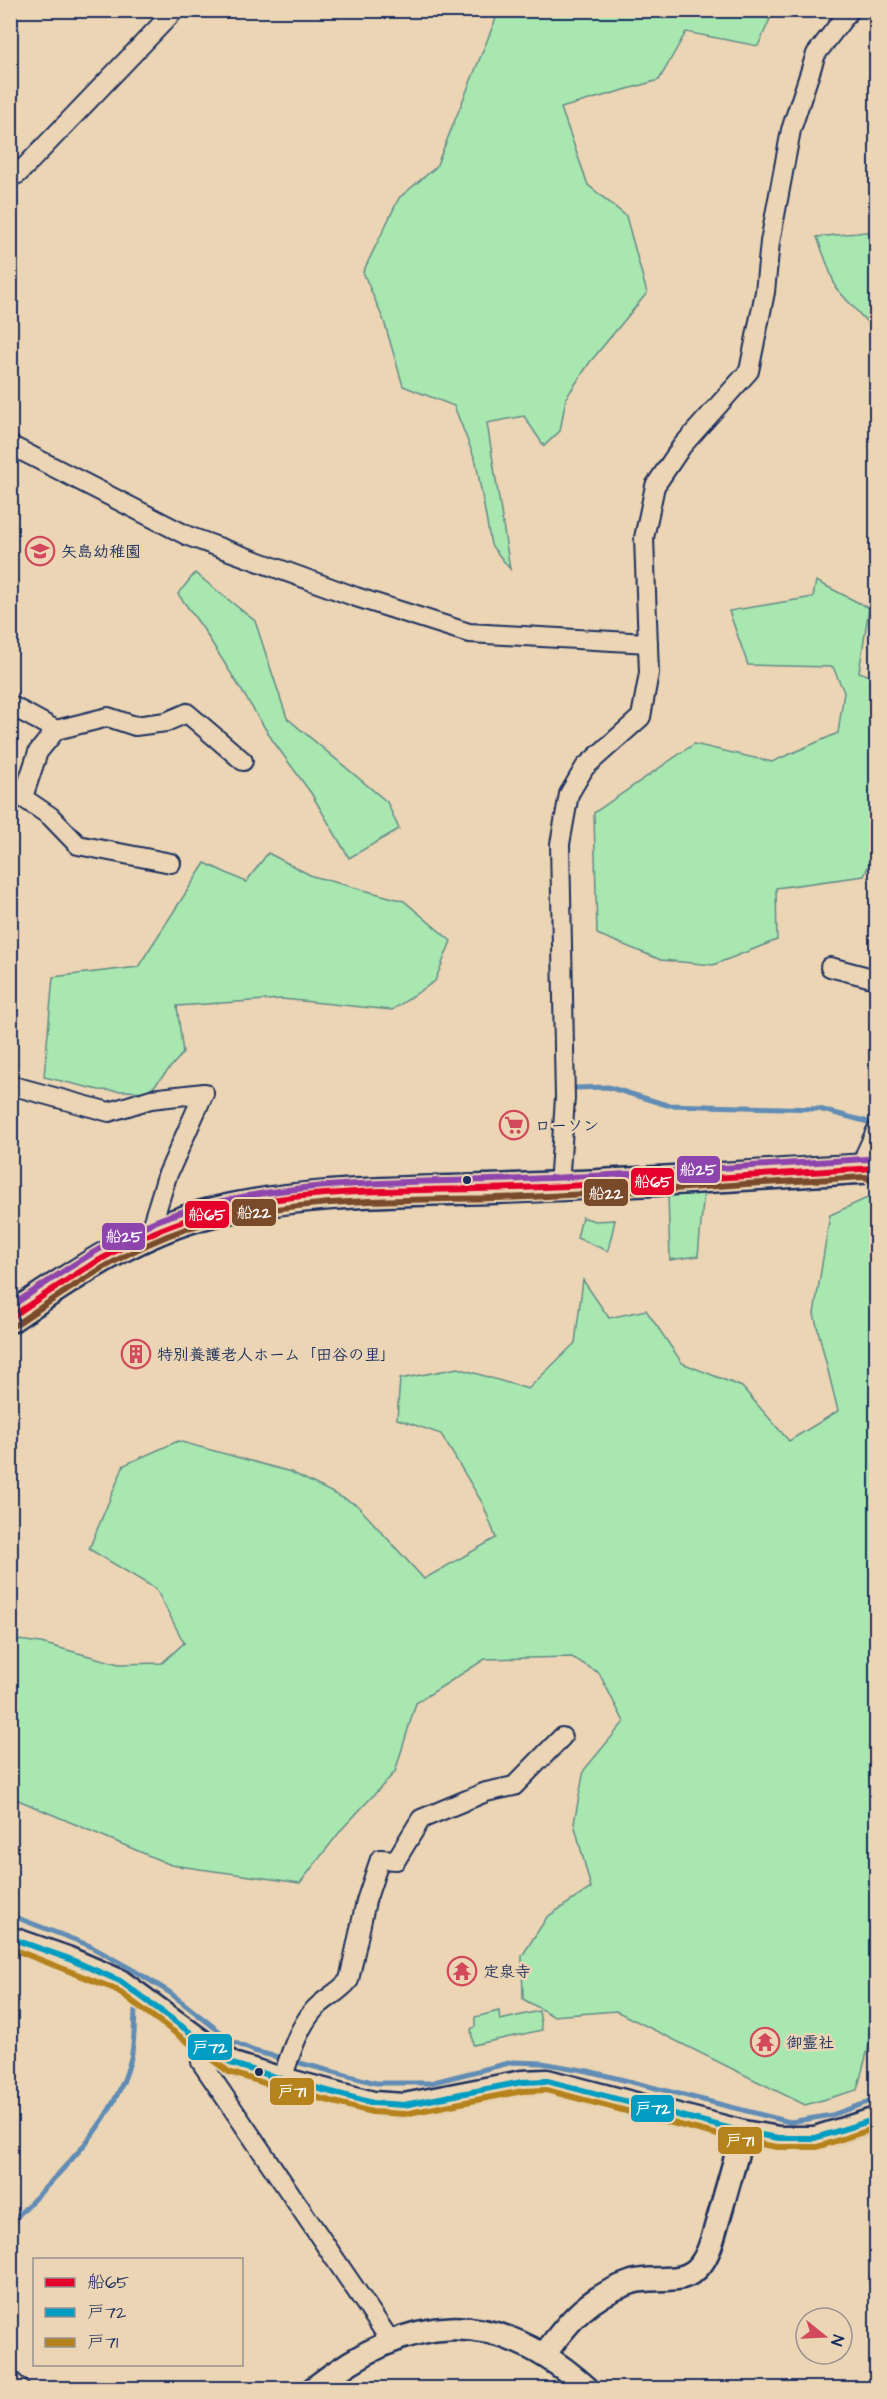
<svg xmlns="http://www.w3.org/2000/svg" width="887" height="2399" viewBox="0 0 887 2399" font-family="'Architects Daughter','Klee One',sans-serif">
  <rect width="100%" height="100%" fill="#ebd5b4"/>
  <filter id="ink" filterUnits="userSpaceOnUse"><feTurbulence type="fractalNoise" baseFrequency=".0167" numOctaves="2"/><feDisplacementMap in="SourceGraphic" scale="12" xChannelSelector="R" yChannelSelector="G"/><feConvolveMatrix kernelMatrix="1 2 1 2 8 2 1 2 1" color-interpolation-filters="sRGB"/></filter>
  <g filter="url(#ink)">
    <g fill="#a8e7b0" stroke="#628b87" stroke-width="1.5">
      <polygon points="735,10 770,19 758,46 686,32 659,80 561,108 588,185 626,216 647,293 590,362 566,398 560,431 544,446 524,416 487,423 510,569 491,545 476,462 454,406 403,386 384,321 363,272 399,198 436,167 499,11"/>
      <polygon points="876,231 876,332 836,288 817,237"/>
      <polygon points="195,573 255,621 287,718 387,802 399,829 349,858 311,793 273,741 202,627 178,594"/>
      <polygon points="816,581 869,608 859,672 876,678 876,848 864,876 776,888 777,940 713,965 661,960 597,934 594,813 694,744 772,762 838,733 844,692 833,667 748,665 729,611 813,597"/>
      <polygon points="268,853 312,876 404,901 451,941 435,981 392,1010 282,999 177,1006 183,1053 149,1092 99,1090 44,1077 53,977 138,967 205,863 246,882"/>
      <polygon points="704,1191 698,1256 670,1260 668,1194"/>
      <polygon points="867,1198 876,1203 876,2035 871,2038 857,2090 805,2105 616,2011 553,2016 523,1999 522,1956 547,1917 591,1888 574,1823 584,1770 624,1722 599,1673 572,1657 485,1659 416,1703 395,1772 342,1829 300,1883 171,1865 11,1797 11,1639 41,1643 119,1664 162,1663 184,1643 156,1589 89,1549 124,1465 178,1441 291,1472 357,1505 424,1579 496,1538 483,1504 441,1434 397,1419 400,1379 458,1368 528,1389 575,1343 583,1280 609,1318 646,1310 682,1363 742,1387 789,1441 838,1411 814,1314 830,1215"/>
      <polygon points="582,1217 595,1221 615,1220 608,1251 577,1238"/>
      <polygon points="499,2011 500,2020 539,2011 542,2030 473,2045 471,2029 475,2027 475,2017"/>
    </g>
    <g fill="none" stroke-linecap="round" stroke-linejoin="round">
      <g stroke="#618cb5" stroke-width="5">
        <polyline points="576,1088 608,1087 667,1105 819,1109 876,1124"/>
        <polyline points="10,1915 88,1945 133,1970 169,1992 233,2042 254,2051 376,2083 430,2083 513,2062 542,2063 588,2071 790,2122 832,2115 876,2099"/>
        <path d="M 10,2224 C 55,2176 110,2130 129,2065 C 135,2048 134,2027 135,2010"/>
      </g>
      <g stroke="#1b2f5e" stroke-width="22">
        <g id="minor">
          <polyline points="10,177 18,174 175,10"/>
          <polyline points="10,445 188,536 356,597 469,633 648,643"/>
          <polyline points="10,705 56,730 108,717 135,726 166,722 187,713 243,761"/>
          <polyline points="10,789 50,816 78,845 171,863"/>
          <polyline points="23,797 38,752 56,730"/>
          <polyline points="830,967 876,979"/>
          <polyline points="10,1085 109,1112 151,1099 204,1093"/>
          <polyline points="868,1168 865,1155 876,1131"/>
          <polyline points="559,1186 565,1098 560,844 569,794 585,767 641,717 649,673 644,538 655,486 682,446 749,371 765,292 770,242 791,130 816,54 850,10"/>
          <polyline points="149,1234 167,1176 204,1093"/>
          <polyline points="204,2043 201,2062 390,2340"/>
          <path d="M 282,2079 C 290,2056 297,2030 313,2011 C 323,1999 339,1993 349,1980 L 366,1901 L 380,1859 L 396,1860 L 421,1819 L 486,1792 L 514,1786 L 562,1737"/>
          <polyline points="10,2380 19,2388"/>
        </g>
      </g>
      <g stroke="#1b2f5e" stroke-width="27">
        <g id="tertiary">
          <polyline points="10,1938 67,1958 120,1981 233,2064 282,2079 373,2103 404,2105 522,2082 547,2081 743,2132 779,2138 815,2138 876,2119"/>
          <path d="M 545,2354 C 569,2320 590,2296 632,2282 C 655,2275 685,2287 701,2264 C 711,2251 714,2232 719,2217 C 727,2189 735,2160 743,2132"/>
          <path d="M 314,2388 C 409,2313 494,2304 587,2388"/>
        </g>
      </g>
      <g stroke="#1b2f5e" stroke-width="33">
        <path id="primary" d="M 10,1318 C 73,1275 138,1230 214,1212 C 312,1189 415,1192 515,1188 C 636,1183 756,1175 876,1168"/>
      </g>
      <use href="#minor" stroke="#ebd5b4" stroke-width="18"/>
      <use href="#tertiary" stroke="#ebd5b4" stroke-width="22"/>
      <use href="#primary" stroke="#ebd5b4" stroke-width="28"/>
      <g stroke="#ebd5b4" stroke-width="10">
        <path id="bus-1" d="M 10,1318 C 66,1280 121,1242 184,1221 C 288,1185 405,1192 513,1188 C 634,1184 755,1175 876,1168"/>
      </g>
      <g stroke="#ebd5b4" stroke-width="10">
        <polyline id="bus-2" points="10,1938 67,1958 120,1981 233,2064 282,2079 373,2103 404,2105 522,2082 547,2081 743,2132 779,2138 815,2138 876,2119"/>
      </g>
      <g stroke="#ebd5b4" stroke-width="10">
        <polyline id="bus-3" points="10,1948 115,1989 229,2072 280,2088 372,2112 404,2114 523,2091 546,2090 741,2141 778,2147 817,2147 876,2128"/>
      </g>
      <g stroke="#ebd5b4" stroke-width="10">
        <path id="bus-4" d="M 15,1325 C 70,1288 125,1249 189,1228 C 296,1194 415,1202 526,1197 C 639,1192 752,1183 866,1177 L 871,1181"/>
      </g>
      <g stroke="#ebd5b4" stroke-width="10">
        <path id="bus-5" d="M 10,1307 C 65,1270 121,1230 185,1211 C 293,1178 411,1183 523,1179 C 638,1175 753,1165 868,1159 L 876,1163"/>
      </g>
      <use href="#bus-1" stroke="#e4002b" stroke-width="6"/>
      <use href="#bus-2" stroke="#039dc3" stroke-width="6"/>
      <use href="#bus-3" stroke="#b5821c" stroke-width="6"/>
      <use href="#bus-4" stroke="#7a4b2a" stroke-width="6"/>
      <use href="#bus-5" stroke="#8e44ad" stroke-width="6"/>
    </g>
  </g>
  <defs>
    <g id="school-ring" transform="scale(1.5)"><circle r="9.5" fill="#ebd5b4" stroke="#d1495b" stroke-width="1.5"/><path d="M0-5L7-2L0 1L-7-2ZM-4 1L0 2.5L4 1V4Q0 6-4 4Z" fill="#d1495b"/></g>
    <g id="supermarket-ring" transform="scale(1.5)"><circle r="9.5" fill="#ebd5b4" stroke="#d1495b" stroke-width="1.5"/><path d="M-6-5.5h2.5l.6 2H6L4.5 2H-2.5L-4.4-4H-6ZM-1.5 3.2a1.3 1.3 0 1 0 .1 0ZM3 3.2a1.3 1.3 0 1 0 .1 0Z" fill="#d1495b"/></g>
    <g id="building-ring" transform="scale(1.5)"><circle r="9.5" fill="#ebd5b4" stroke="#d1495b" stroke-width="1.5"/><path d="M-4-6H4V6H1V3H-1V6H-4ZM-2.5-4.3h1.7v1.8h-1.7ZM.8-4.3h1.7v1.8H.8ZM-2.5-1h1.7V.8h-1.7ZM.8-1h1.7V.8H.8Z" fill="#d1495b"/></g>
    <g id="temple-ring" transform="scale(1.5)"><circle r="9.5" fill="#ebd5b4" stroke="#d1495b" stroke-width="1.5"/><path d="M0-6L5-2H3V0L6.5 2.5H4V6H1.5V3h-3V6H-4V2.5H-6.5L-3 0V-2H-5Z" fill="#d1495b"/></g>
  </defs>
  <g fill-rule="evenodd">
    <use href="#school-ring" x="40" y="551"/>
    <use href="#supermarket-ring" x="514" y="1125"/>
    <use href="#building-ring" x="136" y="1354"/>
    <use href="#temple-ring" x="462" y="1971"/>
    <use href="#temple-ring" x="765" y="2042"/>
  </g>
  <g fill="#1b2f5e" stroke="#ebd5b4" stroke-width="2">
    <circle cx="467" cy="1180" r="5"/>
    <circle cx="259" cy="2072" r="5"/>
  </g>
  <g text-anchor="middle" stroke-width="5" stroke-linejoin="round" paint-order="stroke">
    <g font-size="16" font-weight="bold" fill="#1b2f5e" stroke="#ebd5b4" text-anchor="start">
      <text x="61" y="557">矢島幼稚園</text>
      <text x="535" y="1131">ローソン</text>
      <text x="157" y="1360">特別養護老人ホーム「田谷の里」</text>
      <text x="483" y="1977">定泉寺</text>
      <text x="786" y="2048">御霊社</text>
    </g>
  </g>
  <g stroke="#ebd5b4" stroke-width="2">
    <rect x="676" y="1155" width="45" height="29" rx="6" fill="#8e44ad"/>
    <rect x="630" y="1167" width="45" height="29" rx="6" fill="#e4002b"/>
    <rect x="583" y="1178" width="46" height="29" rx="6" fill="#7a4b2a"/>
    <rect x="231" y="1198" width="46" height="29" rx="6" fill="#7a4b2a"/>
    <rect x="184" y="1200" width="46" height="29" rx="6" fill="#e4002b"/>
    <rect x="101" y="1222" width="45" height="29" rx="6" fill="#8e44ad"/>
    <rect x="187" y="2033" width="46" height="28" rx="6" fill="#039dc3"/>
    <rect x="269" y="2077" width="46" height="29" rx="6" fill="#b5821c"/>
    <rect x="630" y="2094" width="45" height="29" rx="6" fill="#039dc3"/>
    <rect x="717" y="2126" width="46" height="29" rx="6" fill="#b5821c"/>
  </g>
  <g font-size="16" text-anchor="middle" font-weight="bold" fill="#fff">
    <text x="698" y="1175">船25</text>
    <text x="653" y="1187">船65</text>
    <text x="606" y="1199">船22</text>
    <text x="254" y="1218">船22</text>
    <text x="207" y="1220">船65</text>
    <text x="124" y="1242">船25</text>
    <text x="210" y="2053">戸72</text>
    <text x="292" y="2097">戸71</text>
    <text x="653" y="2114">戸72</text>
    <text x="740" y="2146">戸71</text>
  </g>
  <rect width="887" height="2399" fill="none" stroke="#ebd5b4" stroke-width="36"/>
  <rect x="18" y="18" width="851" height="2363" fill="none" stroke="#1b2f5e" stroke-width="2" filter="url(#ink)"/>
  <rect x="33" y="2258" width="210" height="108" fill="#ebd5b4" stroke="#989392" stroke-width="1.5"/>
  <rect x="45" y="2278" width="30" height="9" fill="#e4002b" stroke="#989392" stroke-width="1.5"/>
  <text x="87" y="2288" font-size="18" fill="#1b2f5e">船65</text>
  <rect x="45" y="2308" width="30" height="9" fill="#039dc3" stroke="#989392" stroke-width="1.5"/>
  <text x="87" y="2318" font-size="18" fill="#1b2f5e">戸72</text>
  <rect x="45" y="2338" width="30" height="9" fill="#b5821c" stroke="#989392" stroke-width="1.5"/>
  <text x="87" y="2348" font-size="18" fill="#1b2f5e">戸71</text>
  <g transform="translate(824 2336) rotate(108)"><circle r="28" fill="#ebd5b4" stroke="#989392" stroke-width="1.5"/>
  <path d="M0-4.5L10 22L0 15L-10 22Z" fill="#d1495b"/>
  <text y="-9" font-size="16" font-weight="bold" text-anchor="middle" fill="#1b2f5e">N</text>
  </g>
</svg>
